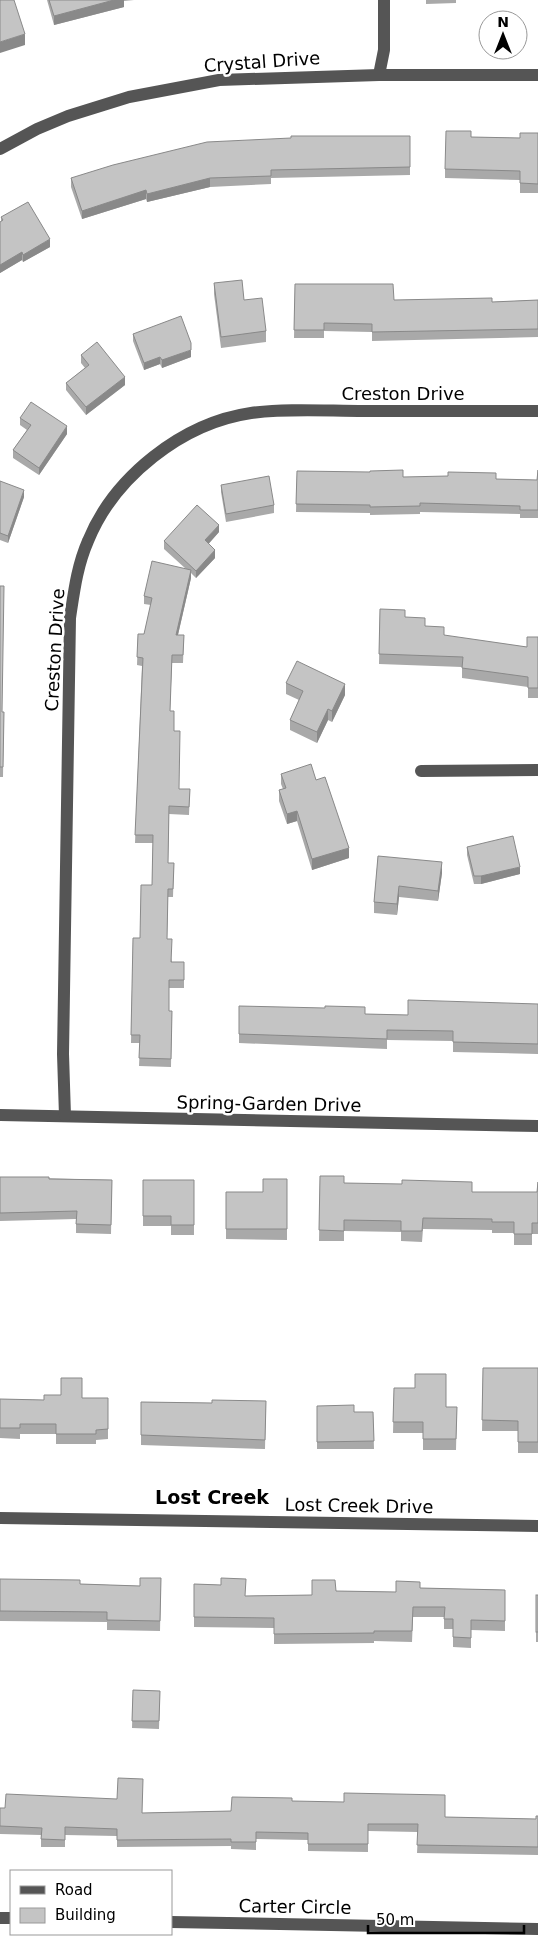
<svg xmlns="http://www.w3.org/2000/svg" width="538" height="1945" viewBox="0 0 538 1945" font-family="'DejaVu Sans',sans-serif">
  <rect width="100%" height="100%" fill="#fff"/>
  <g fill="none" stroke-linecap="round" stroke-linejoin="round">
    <g stroke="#555" stroke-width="12">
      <polyline points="379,75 384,50 384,0"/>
      <polyline points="0,149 37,129 68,116 129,97 219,80 379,75 538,75"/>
      <polyline points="421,771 538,770"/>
      <polyline points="0,1115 538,1126"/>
      <path d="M 65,1116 L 63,1054 L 70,618 C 74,592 77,566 88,541 C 114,477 182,423 251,413 C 288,408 327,411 364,411 C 422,411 480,411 538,411"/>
      <polyline points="0,1518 538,1526"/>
      <polyline points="0,1918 11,1918"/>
      <polyline points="171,1922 538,1929"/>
    </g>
  </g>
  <g fill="#a9a9a9">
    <polygon points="47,0 134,0 124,1 124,7 54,25"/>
    <polygon points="426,0 456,0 456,3 426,4"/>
    <polygon points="538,133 538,193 520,193 520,180 445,178 445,169 471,137 520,138"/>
    <polygon points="410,136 410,175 271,178 271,184 210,187 147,202 146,199 82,219 71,187 71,178"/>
    <polygon points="1,217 50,247 23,262 22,260 0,273 0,222 1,222"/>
    <polygon points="214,283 244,300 266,331 266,342 221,348 214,294"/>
    <polygon points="295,284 394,300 492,302 538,300 538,337 372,341 372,332 324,331 324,338 294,338"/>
    <polygon points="133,334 191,357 162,368 160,364 144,370 133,341"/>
    <polygon points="81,355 125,385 86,415 66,390 66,383 85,368 81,363"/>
    <polygon points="20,418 67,434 39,475 13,458 13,450 27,430 20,425"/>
    <polygon points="538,470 538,518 520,518 520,514 420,512 420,514 370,515 370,513 296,512 297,471 403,477 537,480"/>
    <polygon points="0,481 24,497 8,543 0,540"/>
    <polygon points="221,485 274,505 274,513 226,522 221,492"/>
    <polygon points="219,532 208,544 215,558 196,578 191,573 191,578 178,635 184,635 183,663 172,663 170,711 174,731 179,789 190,789 189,815 169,814 168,863 174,863 173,897 168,897 167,939 172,962 184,962 184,988 169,988 169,1011 172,1011 171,1067 139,1066 140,1043 131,1043 133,938 140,938 152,885 153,843 135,843 142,666 137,665 138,634 144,634 151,605 144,604 144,596 186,569 164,549 164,541"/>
    <polygon points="0,586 2,712 4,712 3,777 0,777"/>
    <polygon points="380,609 425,626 444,636 527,647 538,637 538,698 528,698 528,687 462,678 462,667 379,664"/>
    <polygon points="286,683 345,695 332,722 328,720 317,743 290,730 290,720 299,700 286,694"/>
    <polygon points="281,774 316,780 349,858 312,870 297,821 287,824 279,801 279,790 283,789 281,784"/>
    <polygon points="467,847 520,874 481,884 474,884 467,855"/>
    <polygon points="378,856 442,873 438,901 399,897 397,915 374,913 374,902"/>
    <polygon points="538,1004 538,1054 453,1052 453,1041 387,1040 387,1049 239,1043 239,1006 365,1014 408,1015"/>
    <polygon points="320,1176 344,1183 472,1192 537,1192 538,1182 538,1234 532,1234 532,1245 514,1245 514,1233 492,1233 492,1230 423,1229 422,1242 401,1241 401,1232 344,1231 344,1241 319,1241"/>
    <polygon points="0,1177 112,1180 111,1234 76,1233 76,1219 0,1221"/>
    <polygon points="287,1179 287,1240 226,1239 226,1192 263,1192"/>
    <polygon points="143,1180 194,1180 194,1235 171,1235 171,1226 143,1226"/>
    <polygon points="483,1368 538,1368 538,1453 518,1453 518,1431 482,1431"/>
    <polygon points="394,1388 446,1407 457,1407 456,1450 423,1450 423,1433 393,1433"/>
    <polygon points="82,1398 108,1398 108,1439 96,1440 96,1444 56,1444 56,1434 20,1434 20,1439 0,1438 0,1399 44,1400"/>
    <polygon points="266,1401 265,1449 141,1445 141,1402 212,1403"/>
    <polygon points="317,1406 354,1412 373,1412 374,1449 317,1449"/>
    <polygon points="161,1578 160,1631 107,1630 107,1622 0,1621 0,1579 80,1584 140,1586"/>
    <polygon points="194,1584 221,1585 245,1596 312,1595 336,1591 396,1592 420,1588 505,1590 505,1631 471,1630 471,1648 453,1647 453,1629 444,1629 444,1617 413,1617 412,1642 374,1641 374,1643 274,1644 274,1628 194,1627"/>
    <rect x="536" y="1595" width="2" height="47"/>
    <polygon points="133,1690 160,1691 159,1729 132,1728"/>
    <polygon points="292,1801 445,1817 536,1819 538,1816 538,1855 417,1853 418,1832 368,1831 368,1852 308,1851 308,1840 256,1839 256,1850 231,1849 231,1846 117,1847 117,1836 65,1835 65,1847 41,1847 41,1835 0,1834 0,1808 143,1813 231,1811"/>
  </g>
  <g fill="#898989">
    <polygon points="114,0 124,0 124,7 54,25 54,16"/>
    <polygon points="25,34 25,45 0,53 0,42"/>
    <polygon points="210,178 210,187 147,202 147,194"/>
    <polygon points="146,190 146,199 82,219 82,211"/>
    <polygon points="50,239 50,247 23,262 23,255"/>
    <polygon points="22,252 22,260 0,273 0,265"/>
    <polygon points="191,350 191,357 162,368 162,360"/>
    <polygon points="160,357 160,364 144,370 144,363"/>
    <polygon points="125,377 125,385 86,415 86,407"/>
    <polygon points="67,426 67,434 39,475 39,468"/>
    <polygon points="24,490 24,497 8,543 8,536"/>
    <polygon points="219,525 219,532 205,548 205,540"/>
    <polygon points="215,550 215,558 196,578 196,571"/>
    <polygon points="191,570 191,578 176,643 176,635"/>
    <polygon points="345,684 345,695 332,722 332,711"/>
    <polygon points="328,709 328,720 317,743 317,732"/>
    <polygon points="297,811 297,821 287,824 287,814"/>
    <polygon points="349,848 349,858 312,870 312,859"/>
    <polygon points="442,862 442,873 438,901 438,891"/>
    <polygon points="520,867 520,874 481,884 481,876"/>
    <polygon points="399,886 399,897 397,915 397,904"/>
  </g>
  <g fill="#c4c4c4" stroke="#898989">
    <polygon points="0,0 14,0 25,34 0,42"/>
    <polygon points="49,0 114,0 54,16"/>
    <polygon points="446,131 471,131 471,137 520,138 520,133 538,133 538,184 520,183 520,171 445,169"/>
    <polygon points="291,136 410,136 410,167 271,170 271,176 210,178 147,194 146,190 82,211 71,178 113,165 207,142 291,138"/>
    <polygon points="28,202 50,239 23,255 22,252 0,265 0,222 3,220 1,217"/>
    <polygon points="242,280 244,300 262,298 266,331 221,337 214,283"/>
    <polygon points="295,284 393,284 394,300 492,298 492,302 538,300 538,329 372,332 372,324 324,323 324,330 294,330"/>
    <polygon points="181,316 191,343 191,350 162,360 160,357 144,363 133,334"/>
    <polygon points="97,342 125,377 86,407 66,383 89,365 81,355"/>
    <polygon points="31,402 67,426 39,468 13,450 31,425 20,418"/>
    <polygon points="403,470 403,477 448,476 448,472 496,473 496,479 537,480 538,470 538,510 520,510 520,506 420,503 420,506 370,507 370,505 296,504 297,471 370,472 370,471"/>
    <polygon points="269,476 274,505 226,514 221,485"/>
    <polygon points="0,481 24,490 8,536 0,533"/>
    <polygon points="197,505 219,525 205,540 215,550 196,571 164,541"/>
    <polygon points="152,561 191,570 176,635 184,635 183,655 172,655 170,711 174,711 174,731 180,731 179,789 190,789 189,807 169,806 168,863 174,863 173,889 168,889 167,939 172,939 171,962 184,962 184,980 169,980 169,1011 172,1011 171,1059 139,1058 140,1035 131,1035 133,938 140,938 141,885 152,885 153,835 135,835 143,658 137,657 138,634 144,634 152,598 144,596"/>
    <polygon points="0,586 4,586 2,712 4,712 3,767 0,767"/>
    <polygon points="380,609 405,610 405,617 425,618 425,626 444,627 444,635 527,647 527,637 538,637 538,688 528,688 528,677 462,668 463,657 379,654"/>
    <polygon points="297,661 345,684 332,711 328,709 317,732 290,720 303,691 286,683"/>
    <polygon points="311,764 316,780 325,777 349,848 312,859 297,811 287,814 279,790 286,788 281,774"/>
    <polygon points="513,836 520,867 481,876 474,876 467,847"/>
    <polygon points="378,856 442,862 438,891 399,886 397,904 374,902"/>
    <polygon points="408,1000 538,1004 538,1044 453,1042 453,1031 387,1030 387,1039 239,1034 239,1006 325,1008 325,1006 365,1007 365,1014 408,1015"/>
    <polygon points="320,1176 344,1176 344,1183 402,1184 402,1180 472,1182 472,1192 537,1192 538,1182 538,1223 532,1223 532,1234 514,1234 514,1222 492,1222 492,1219 423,1218 422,1231 401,1231 401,1221 344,1220 344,1231 319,1230"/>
    <polygon points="0,1177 49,1177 49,1179 112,1180 111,1225 76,1224 77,1211 0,1213"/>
    <polygon points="263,1179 287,1179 287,1229 226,1229 226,1192 263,1192"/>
    <polygon points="143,1180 194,1180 194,1225 171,1225 171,1216 143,1216"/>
    <polygon points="483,1368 538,1368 538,1442 518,1442 518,1421 482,1420"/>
    <polygon points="415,1374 446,1374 446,1407 457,1407 456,1439 423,1439 423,1422 393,1422 394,1388 415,1388"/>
    <polygon points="61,1378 82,1378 82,1398 108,1398 108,1429 96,1430 96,1434 56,1434 56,1424 20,1424 20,1428 0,1428 0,1399 44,1400 44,1395 61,1395"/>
    <polygon points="212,1400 266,1401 265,1440 141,1435 141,1402 212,1403"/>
    <polygon points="354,1405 354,1412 373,1412 374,1441 317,1442 317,1406"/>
    <polygon points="140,1578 161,1578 160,1621 107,1620 107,1612 0,1611 0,1579 80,1580 80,1584 140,1586"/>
    <polygon points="221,1578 246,1579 245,1596 312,1595 312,1580 335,1580 336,1591 396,1592 396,1581 420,1582 420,1588 505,1590 505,1621 471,1620 471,1638 453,1637 453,1619 444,1619 445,1607 413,1607 412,1631 374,1631 374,1633 274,1634 274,1618 194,1617 194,1584 221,1585"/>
    <rect x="536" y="1595" width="2" height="37"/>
    <polygon points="133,1690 160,1691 159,1721 132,1721"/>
    <polygon points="118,1778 143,1779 142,1813 231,1811 232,1797 292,1798 292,1801 344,1802 344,1793 445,1795 445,1817 536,1819 536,1816 538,1816 538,1847 417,1845 418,1824 368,1824 368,1844 308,1844 308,1833 256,1832 256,1842 231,1842 231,1839 117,1840 117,1829 65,1827 65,1840 41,1839 42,1828 0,1826 0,1808 5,1808 6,1794 117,1799"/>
  </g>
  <g text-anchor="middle" stroke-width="5" stroke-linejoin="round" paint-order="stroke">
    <g font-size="18" fill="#000" stroke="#fff">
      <text transform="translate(262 62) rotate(-4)" y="6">Crystal Drive</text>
      <text x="403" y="400">Creston Drive</text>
      <text transform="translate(55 650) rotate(-87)" y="6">Creston Drive</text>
      <text transform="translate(269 1104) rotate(1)" y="6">Spring-Garden Drive</text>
      <text transform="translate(359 1506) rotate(1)" y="6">Lost Creek Drive</text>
      <text transform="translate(295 1907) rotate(1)" y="6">Carter Circle</text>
    </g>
    <g font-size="19" font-weight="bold" fill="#000" stroke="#fff">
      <text x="212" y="1504">Lost Creek</text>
    </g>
  </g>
  <rect x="10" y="1870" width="162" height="65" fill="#ffffff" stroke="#999999"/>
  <rect x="20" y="1886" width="25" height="8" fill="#555555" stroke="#999999"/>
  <text x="55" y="1895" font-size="15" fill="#000000">Road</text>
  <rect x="20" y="1908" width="25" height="15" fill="#c4c4c4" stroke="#999999"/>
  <text x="55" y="1920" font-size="15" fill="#000000">Building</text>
  <g transform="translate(503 35)"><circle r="24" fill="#ffffff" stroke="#999999"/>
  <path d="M0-4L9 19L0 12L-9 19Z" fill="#000000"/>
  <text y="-8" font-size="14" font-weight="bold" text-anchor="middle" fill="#000000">N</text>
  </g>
  <path d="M368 1925v8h156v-8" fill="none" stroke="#000000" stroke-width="2.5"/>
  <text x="376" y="1925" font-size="15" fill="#000000" stroke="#ffffff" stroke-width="4" paint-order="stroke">50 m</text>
</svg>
